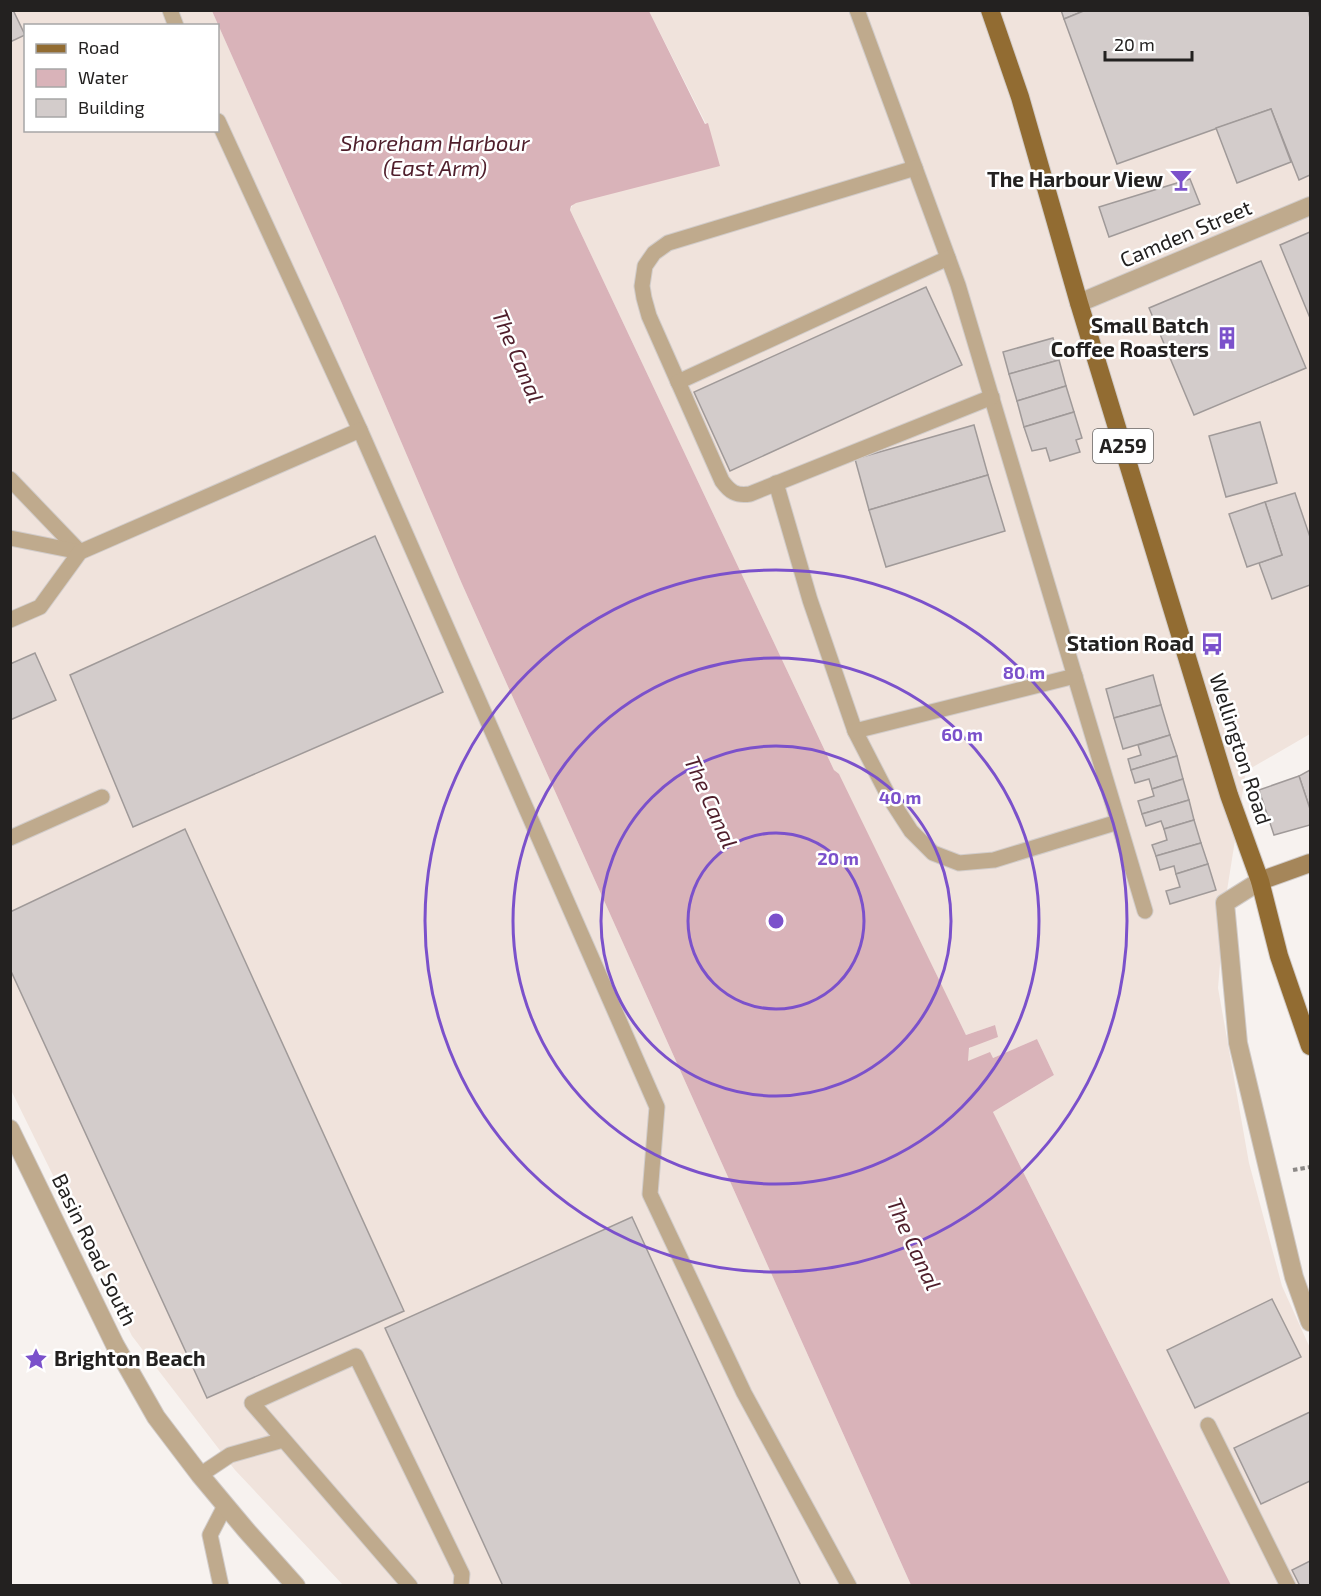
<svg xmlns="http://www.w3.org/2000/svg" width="1321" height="1596" viewBox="0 0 1321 1596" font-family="'Exo 2',sans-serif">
  <rect width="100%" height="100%" fill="#f7f2ef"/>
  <g fill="#f0e3dc" fill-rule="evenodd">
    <path d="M 11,11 L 212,11 L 340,299 L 462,584 L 911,1585 L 343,1585 L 235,1470 L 132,1336 L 11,1090 ZM 26,26 L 218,26 L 218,130 L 26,130 Z"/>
    <polygon points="649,11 1310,11 1310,734 1246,771 1225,903 1218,988 1249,1163 1282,1286 1310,1348 1310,1585 1231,1585 993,1112 1054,1075 1037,1039 993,1058 967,1062 969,1049 995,1025 966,1035 839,775 834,770 570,210 573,204 708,123 706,124"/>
  </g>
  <polygon fill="#d9b3b9" points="212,11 649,11 705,124 708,123 720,166 576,203 571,206 570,210 834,770 839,774 966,1035 995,1025 998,1037 969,1048 968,1061 990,1052 993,1058 1037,1039 1054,1075 993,1112 1231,1585 911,1585 462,584 340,299"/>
  <g fill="#d3cccb" stroke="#a09a99" stroke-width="1.5">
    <polygon points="10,10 13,10 25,35 10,42"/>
    <polygon points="1061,10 1086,10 1064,19"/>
    <polygon points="1086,10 1308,10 1310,18 1310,175 1299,180 1271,109 1117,164 1064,19"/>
    <polygon points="1271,109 1291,162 1237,183 1216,128"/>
    <polygon points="1190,179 1200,204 1109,237 1099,207"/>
    <polygon points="1310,232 1310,318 1280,245"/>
    <polygon points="1261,261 1306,368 1194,415 1149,308"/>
    <polygon points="926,287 962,365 730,471 694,392"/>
    <polygon points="1053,338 1059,360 1009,374 1003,352"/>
    <polygon points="1059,360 1066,386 1017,401 1009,374"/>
    <polygon points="1066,386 1074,412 1024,427 1017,401"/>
    <polygon points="1074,412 1082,438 1076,440 1080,452 1050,461 1046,448 1032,451 1024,427"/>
    <polygon points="1260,422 1277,483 1226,497 1209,436"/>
    <polygon points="974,425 988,475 869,510 855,459"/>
    <polygon points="988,475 1005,531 886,567 869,510"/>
    <polygon points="1295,493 1310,537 1310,585 1272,599 1259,563 1282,555 1265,502"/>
    <polygon points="1265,502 1282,555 1247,567 1229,514"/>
    <polygon points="375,536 443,692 133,827 70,675"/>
    <polygon points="35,653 56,700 10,720 10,664"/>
    <polygon points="1153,675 1161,705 1114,718 1106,689"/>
    <polygon points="1161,705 1170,735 1123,749 1114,718"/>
    <polygon points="1170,735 1177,756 1131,770 1128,759 1141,755 1138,745"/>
    <polygon points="1177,756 1183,779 1152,789 1149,779 1135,783 1131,770"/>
    <polygon points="1310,770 1310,809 1299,776"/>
    <polygon points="1299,776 1310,809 1310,825 1274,835 1259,790"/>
    <polygon points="1183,779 1189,800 1142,814 1138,801 1154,796 1152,789"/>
    <polygon points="1189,800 1194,820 1164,829 1161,821 1146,826 1142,814"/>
    <polygon points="1194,820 1201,843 1156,856 1152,845 1167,840 1164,829"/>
    <polygon points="185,829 404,1311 207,1398 10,969 10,912"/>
    <polygon points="1201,843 1208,864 1176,874 1174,866 1160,870 1156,856"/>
    <polygon points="1208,864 1216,890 1170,904 1166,891 1180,887 1176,874"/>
    <polygon points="632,1217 801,1586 503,1586 385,1328"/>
    <polygon points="1272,1299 1301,1357 1195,1408 1167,1350"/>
    <polygon points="1310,1412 1310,1481 1261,1504 1234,1448"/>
    <polygon points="1310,1561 1310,1586 1300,1586 1292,1570"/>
  </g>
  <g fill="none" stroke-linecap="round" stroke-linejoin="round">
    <g stroke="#d1ccca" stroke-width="17">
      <g id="service">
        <polyline points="170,10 176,26"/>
        <polyline points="857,10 958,285 1145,911"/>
        <polyline points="218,121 360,430"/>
        <path d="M 915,168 L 668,243 L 654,253 L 645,266 L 642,286 L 644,298 L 649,316 L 722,481 C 730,492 736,496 750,494 L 992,397"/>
        <polyline points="678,382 948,258"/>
        <polyline points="10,479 80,552"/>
        <polyline points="776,483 810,600 855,731 889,797 911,831 933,853 959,863 994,860 1118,822"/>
        <polyline points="10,538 80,552"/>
        <polyline points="10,620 40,607 80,552 360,430 657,1107 650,1194 744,1393 849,1586"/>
        <polyline points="855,731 1075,676"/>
        <polyline points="10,838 102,797"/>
        <polyline points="1208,1425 1288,1586"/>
        <polyline points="200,1475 230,1455 283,1440"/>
        <polyline points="221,1586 210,1535 225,1506"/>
        <polyline points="410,1586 252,1403 356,1356 462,1574 461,1586"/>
      </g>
    </g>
    <g stroke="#d1ccca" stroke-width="20">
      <g id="minor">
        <polyline points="1079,303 1310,206"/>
        <polyline points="1260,881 1225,903 1238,1043 1294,1277 1310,1322"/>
        <polyline points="10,1129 115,1345 156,1417 200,1475 246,1530 296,1586"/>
      </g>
    </g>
    <g stroke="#d1ccca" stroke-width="20">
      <polyline id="secondary" points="1260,881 1310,863"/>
    </g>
    <g stroke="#d1ccca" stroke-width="20">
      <polyline id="primary" points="990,10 1020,97 1079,303 1229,795 1260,881 1279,956 1310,1046"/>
    </g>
    <polyline stroke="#8c8987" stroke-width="4" stroke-dasharray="4.5 3" stroke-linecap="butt" points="1293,1170 1310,1167"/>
    <use href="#service" stroke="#bfaa8d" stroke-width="15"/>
    <use href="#minor" stroke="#bfaa8d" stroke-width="18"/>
    <use href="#secondary" stroke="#a5865a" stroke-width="18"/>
    <use href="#primary" stroke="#926c32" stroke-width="18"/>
  </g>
  <g fill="none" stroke="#7b51cb" stroke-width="3">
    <circle cx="776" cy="921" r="88"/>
    <circle cx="776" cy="921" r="175"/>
    <circle cx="776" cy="921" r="263"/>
    <circle cx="776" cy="921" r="351"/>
  </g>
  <defs>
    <g id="bar-bare" transform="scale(1.8)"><path d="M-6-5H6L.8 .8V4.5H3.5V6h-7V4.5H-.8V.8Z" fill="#7b51cb" stroke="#fff" stroke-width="2.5" paint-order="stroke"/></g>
    <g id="building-bare" transform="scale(1.8)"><path d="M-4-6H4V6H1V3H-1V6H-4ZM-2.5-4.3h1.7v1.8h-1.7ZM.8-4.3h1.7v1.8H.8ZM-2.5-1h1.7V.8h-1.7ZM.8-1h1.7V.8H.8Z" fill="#7b51cb" stroke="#fff" stroke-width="2.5" paint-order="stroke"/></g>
    <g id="bus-bare" transform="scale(1.8)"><path d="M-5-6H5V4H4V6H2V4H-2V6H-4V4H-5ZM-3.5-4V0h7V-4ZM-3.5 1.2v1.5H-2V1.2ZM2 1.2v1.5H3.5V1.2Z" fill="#7b51cb" stroke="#fff" stroke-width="2.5" paint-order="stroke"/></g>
    <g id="sight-bare" transform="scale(1.8)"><path d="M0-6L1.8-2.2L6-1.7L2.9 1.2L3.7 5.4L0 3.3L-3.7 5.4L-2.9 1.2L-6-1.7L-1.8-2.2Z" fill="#7b51cb" stroke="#fff" stroke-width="2.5" paint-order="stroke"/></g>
  </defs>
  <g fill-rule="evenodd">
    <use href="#bar-bare" x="1181" y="180"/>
    <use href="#building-bare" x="1227" y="338"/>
    <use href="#bus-bare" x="1212" y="644"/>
    <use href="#sight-bare" x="36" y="1359"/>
  </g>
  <g text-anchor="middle" stroke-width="5" stroke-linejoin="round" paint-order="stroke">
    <rect fill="#fff" stroke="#656463" stroke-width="1.5" x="1093" y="429" width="60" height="34" rx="4.5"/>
    <g font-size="20" font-weight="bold" fill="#232120">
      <text x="1123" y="453">A259</text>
    </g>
    <g font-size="21" font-weight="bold" fill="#232120" stroke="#fff" text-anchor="end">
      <text x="1163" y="187">The Harbour View</text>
      <text x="1209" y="333">Small Batch<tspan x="1209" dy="24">Coffee Roasters</tspan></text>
      <text x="1194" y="651">Station Road</text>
      <text x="54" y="1366" text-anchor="start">Brighton Beach</text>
    </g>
    <g font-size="21" fill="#232120" stroke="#fff">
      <text transform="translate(1186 234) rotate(-23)" y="7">Camden Street</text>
      <text transform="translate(1240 749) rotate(72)" y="7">Wellington Road</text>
      <text transform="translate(94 1250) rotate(64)" y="7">Basin Road South</text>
    </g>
    <g font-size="22" font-style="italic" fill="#4f1e2b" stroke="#fff">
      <text x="435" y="151">Shoreham Harbour<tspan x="435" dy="25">(East Arm)</tspan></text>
      <text transform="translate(518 356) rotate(67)" y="8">The Canal</text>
      <text transform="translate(711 802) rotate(66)" y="8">The Canal</text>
      <text transform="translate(914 1244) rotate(65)" y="8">The Canal</text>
    </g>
  </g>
  <circle cx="776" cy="921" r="9" fill="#7b51cb" stroke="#fff" stroke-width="3"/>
  <g font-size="18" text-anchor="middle" font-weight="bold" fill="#7b51cb" stroke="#fff" stroke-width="5" stroke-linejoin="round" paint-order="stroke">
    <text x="1024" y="679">80 m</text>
    <text x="962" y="741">60 m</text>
    <text x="900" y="804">40 m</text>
    <text x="838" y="865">20 m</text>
  </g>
  <rect width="1321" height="1596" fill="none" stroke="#232120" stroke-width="24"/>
  <rect x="24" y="24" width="195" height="108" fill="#ffffff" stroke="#a7a6a6" stroke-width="1.5"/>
  <rect x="36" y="44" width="30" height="9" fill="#926c32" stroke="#a7a6a6" stroke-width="1.5"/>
  <text x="78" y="54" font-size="18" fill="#232120">Road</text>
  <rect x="36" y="69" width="30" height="18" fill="#d9b3b9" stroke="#a7a6a6" stroke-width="1.5"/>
  <text x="78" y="84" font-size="18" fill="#232120">Water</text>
  <rect x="36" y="99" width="30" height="18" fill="#d3cccb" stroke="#a7a6a6" stroke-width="1.5"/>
  <text x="78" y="114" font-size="18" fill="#232120">Building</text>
  <path d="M1105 51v9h87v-9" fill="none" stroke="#232120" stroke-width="3"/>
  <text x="1114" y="51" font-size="18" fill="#232120" stroke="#ffffff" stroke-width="4.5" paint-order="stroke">20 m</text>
</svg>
